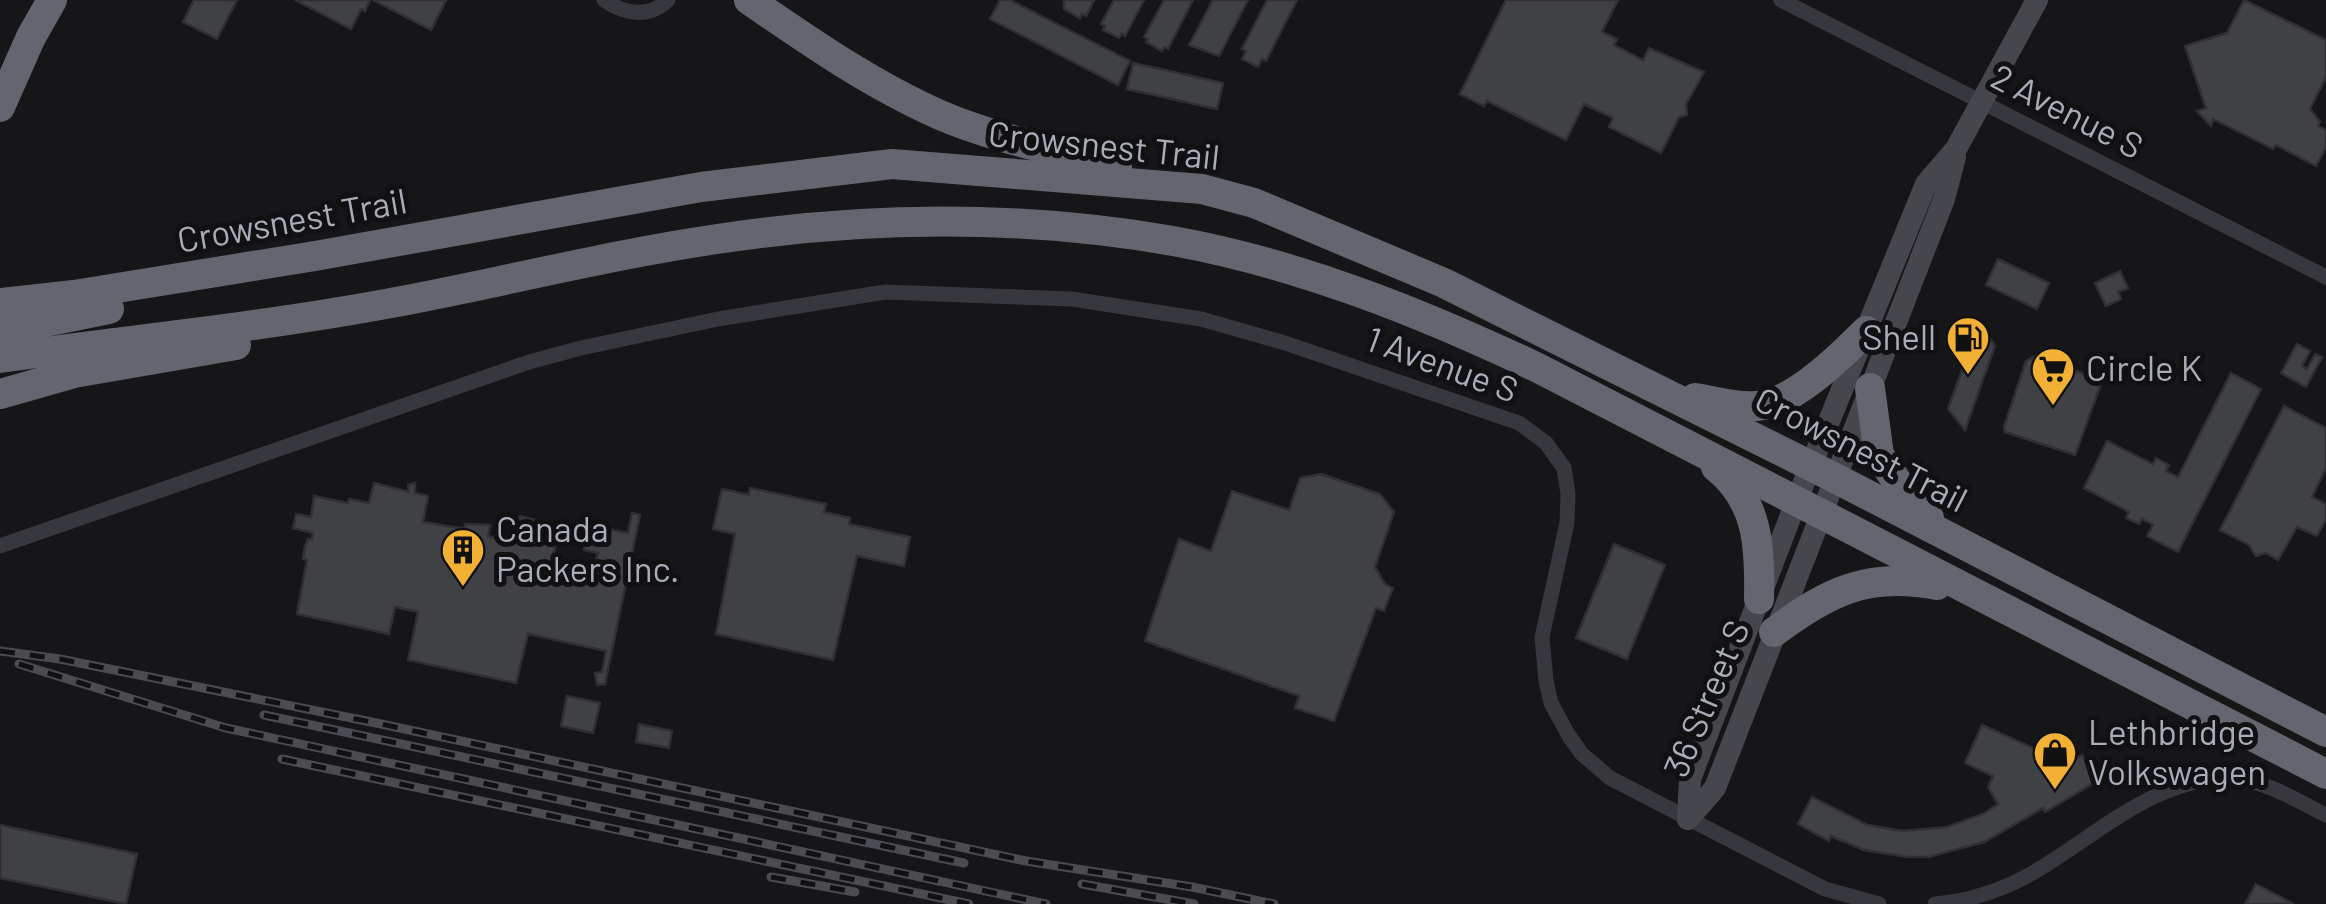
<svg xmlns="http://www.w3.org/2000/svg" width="2326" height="904" viewBox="0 0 2326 904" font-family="Barlow,sans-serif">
  <rect width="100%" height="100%" fill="#161618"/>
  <g fill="#404145" stroke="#303034" stroke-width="2.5">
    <polygon points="194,0 237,0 217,39 183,22"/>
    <polygon points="295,0 370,0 365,11 361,9 351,29"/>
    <polygon points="373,0 446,0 431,30"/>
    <polygon points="1000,0 1010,0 1130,61 1118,85 990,19"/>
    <polygon points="1064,0 1094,0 1086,16 1082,14 1080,18 1064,9"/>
    <polygon points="1114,0 1144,0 1125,36 1122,34 1119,38 1103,30 1105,26 1101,24"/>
    <polygon points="1164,0 1193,0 1168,49 1164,47 1162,51 1146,42 1148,39 1144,37"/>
    <polygon points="1213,0 1248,0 1219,56 1189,45"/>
    <polygon points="1267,0 1297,0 1266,61 1262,59 1258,67 1242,59 1246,51 1242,49"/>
    <polygon points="1506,0 1618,0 1602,32 1617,39 1614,45 1643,60 1649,48 1704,72 1686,104 1687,115 1679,117 1661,153 1609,127 1613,118 1584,104 1566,140 1487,101 1484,106 1460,94"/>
    <polygon points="2244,0 2326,40 2326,77 2310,109 2320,122 2318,126 2326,130 2326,147 2316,166 2276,145 2273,149 2213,119 2211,126 2197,111 2206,108 2185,46 2227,33"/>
    <polygon points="1133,63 1223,83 1217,109 1127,89"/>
    <polygon points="1998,259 2049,283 2037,309 1986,285"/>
    <polygon points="2120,271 2128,288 2118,292 2121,299 2106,306 2095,283"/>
    <polygon points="1979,323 1995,346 1965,430 1948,409"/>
    <polygon points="2297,344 2310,351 2302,366 2307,369 2315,354 2322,357 2306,387 2281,373"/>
    <polygon points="2035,356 2096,378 2101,384 2075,455 2005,432 2004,427 2026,361"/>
    <polygon points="2231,373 2261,389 2178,552 2147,536 2153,525 2142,519 2139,524 2126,518 2129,512 2084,488 2107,441 2153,464 2156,458 2169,465 2166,471 2178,477"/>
    <polygon points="2284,406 2326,428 2326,468 2312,497 2326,504 2326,519 2317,536 2297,527 2278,560 2266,553 2256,556 2249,545 2220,530"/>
    <polygon points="1321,474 1380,494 1394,512 1375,567 1385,584 1393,588 1384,611 1376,608 1334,721 1295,708 1299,696 1145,641 1179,539 1211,551 1232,491 1289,510 1300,478"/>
    <polygon points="374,483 409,492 408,485 415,483 415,493 428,496 423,522 465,529 465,524 490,525 488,536 514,542 520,516 543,522 538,541 555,547 553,560 594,568 598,553 584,550 589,525 628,533 632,513 640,515 605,684 597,685 595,673 602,672 606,651 528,634 516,683 408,660 418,612 395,607 389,634 297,614 307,560 303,559 305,546 308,539 312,539 313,533 293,528 296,514 311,517 314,496 348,503 349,499 369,503"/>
    <polygon points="750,488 826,504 824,512 850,518 849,524 910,537 904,566 857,556 833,660 716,634 735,534 713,529 722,489 749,495"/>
    <polygon points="1614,544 1665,565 1627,659 1576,638"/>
    <polygon points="567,696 600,703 593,733 561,726"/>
    <polygon points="639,724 672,731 669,748 636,742"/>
    <polygon points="1982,725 2064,762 2062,766 2082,755 2097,781 2045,812 2043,808 1984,842 1928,857 1908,857 1864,850 1831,836 1829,841 1798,824 1812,797 1868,825 1902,831 1947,827 1983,814 1998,804 1988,787 1993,776 1965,763"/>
    <polygon points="0,825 137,854 126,904 0,878"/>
    <polygon points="2256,884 2294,904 2245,904"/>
  </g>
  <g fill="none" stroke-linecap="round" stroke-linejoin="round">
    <g stroke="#37383d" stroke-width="15">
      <path d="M 604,0 C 625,14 648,19 668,0"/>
      <polyline points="1781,0 2326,277"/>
      <polyline points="0,546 529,362 581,348 718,319 885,292 1072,299 1201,319 1285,343 1519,423 1546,443 1564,468 1568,494 1567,523 1542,637 1546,681 1551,703 1569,736 1582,754 1610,778 1825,889 1879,904"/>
      <path d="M 1935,904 C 1967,901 2000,891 2029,875 C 2094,839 2161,769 2242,780 C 2272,784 2299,802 2326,815"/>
    </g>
    <g stroke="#45474d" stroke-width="22">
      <polyline points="1688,819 1690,779 1796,502 1926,184 1956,149 2037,0"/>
      <polyline points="1688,819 1715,788 1944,199 1955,157"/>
    </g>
    <g stroke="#63666e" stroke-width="30">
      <path d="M 749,0 C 810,42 872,85 940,115 C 996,139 1059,151 1117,167"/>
      <polyline points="0,107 31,37 52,0"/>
      <polyline points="0,303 74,295 315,256 701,187 892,164 1202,189 1254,203 1444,283 1835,478 2326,732"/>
      <polyline points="0,331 109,309"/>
      <path d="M 0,358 C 130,340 262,327 391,303 C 500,283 607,255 717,239 C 867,216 1023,215 1173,241 C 1300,264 1422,313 1538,368 L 2326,774"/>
      <polyline points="1870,388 1879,455 1906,495 1929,518"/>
      <polyline points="0,394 74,373 236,345"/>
      <path d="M 1695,398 C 1715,401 1737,408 1757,406 C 1793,404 1842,355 1866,331"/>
      <path d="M 1716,467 C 1759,501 1760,548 1759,599"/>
      <path d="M 1774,632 C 1829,591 1868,572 1937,585"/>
    </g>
    <g stroke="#4a4c52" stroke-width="9">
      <g id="rail">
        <polyline points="0,651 60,659 381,724 1026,861 1192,887 1274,904"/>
        <polyline points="19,664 226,728 1046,904"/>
        <polyline points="264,715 964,863"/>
        <polyline points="282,759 969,904"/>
        <polyline points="771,877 855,892"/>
        <polyline points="1082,884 1194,904"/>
      </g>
    </g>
    <use href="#rail" stroke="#111113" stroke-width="5" stroke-dasharray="15" stroke-linecap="butt"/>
  </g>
  <defs>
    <g id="fuel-pin" transform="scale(2.25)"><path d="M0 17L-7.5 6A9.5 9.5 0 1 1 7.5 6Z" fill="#f2b134" stroke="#111113"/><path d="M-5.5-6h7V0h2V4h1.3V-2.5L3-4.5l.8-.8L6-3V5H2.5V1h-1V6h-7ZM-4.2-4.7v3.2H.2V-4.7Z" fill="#111"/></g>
    <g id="supermarket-pin" transform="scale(2.25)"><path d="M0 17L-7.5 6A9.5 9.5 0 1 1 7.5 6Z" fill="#f2b134" stroke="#111113"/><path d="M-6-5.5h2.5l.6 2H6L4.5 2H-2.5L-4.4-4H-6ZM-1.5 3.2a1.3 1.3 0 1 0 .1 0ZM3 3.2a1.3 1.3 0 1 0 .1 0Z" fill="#111"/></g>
    <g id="building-pin" transform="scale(2.25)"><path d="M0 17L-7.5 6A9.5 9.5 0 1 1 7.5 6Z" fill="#f2b134" stroke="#111113"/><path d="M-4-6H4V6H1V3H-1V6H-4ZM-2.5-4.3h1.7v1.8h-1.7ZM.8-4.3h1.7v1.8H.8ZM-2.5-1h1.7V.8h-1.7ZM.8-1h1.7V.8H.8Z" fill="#111"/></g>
    <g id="shop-pin" transform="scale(2.25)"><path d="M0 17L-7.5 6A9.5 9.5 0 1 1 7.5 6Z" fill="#f2b134" stroke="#111113"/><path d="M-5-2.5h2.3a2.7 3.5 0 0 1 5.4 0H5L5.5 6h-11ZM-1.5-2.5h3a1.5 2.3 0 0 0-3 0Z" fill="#111"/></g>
  </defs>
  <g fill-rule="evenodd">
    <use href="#fuel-pin" x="1968" y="338"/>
    <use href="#supermarket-pin" x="2053" y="369"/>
    <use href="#building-pin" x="463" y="550"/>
    <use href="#shop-pin" x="2055" y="753"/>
  </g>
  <g text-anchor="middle" stroke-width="10" stroke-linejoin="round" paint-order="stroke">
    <g font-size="35" fill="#a8adb8" stroke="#111113">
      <text transform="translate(2067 112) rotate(27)" y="12">2 Avenue S</text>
      <text transform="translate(1104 146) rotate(6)" y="12">Crowsnest Trail</text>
      <text transform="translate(292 221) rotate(-10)" y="12">Crowsnest Trail</text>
      <text transform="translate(1442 365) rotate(20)" y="12">1 Avenue S</text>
      <text transform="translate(1861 450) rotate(27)" y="12">Crowsnest Trail</text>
      <text transform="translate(1707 699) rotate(-67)" y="12">36 Street S</text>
    </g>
    <g font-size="35" fill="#a8adb8" stroke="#111113" text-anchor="start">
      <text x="1936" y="350" text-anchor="end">Shell</text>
      <text x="2086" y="381">Circle K</text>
      <text x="496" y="542">Canada<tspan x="496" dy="40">Packers Inc.</tspan></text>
      <text x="2088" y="745">Lethbridge<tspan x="2088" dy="40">Volkswagen</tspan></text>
    </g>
  </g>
</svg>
